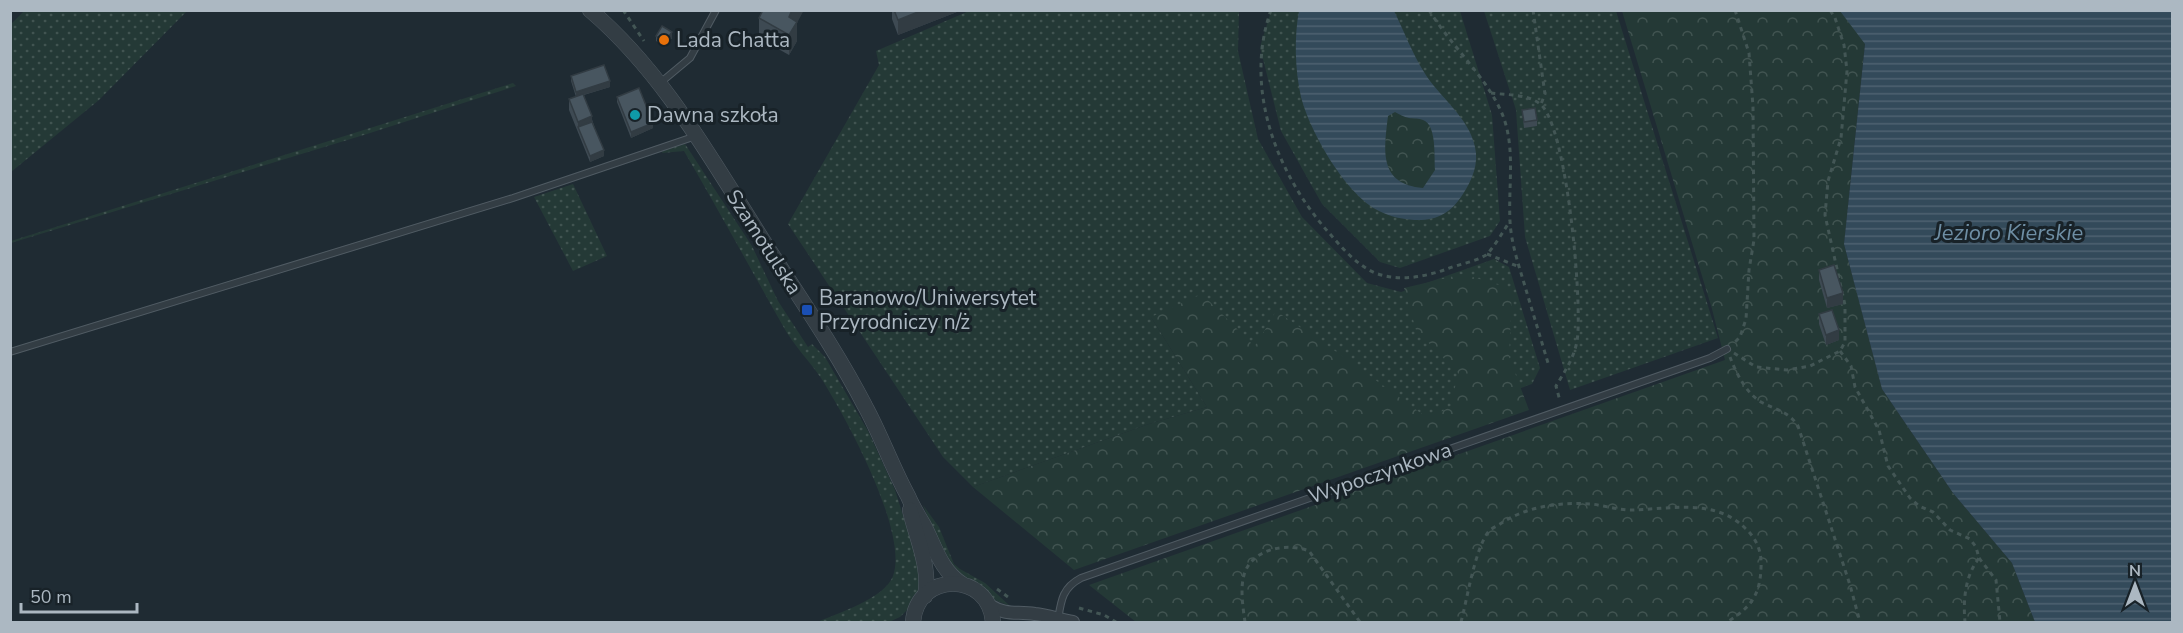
<svg xmlns="http://www.w3.org/2000/svg" width="2183" height="633" viewBox="0 0 2183 633" font-family="'Nunito Sans',sans-serif">
  <defs>
    <pattern id="green-dots" width="8" height="8" patternUnits="userSpaceOnUse" patternTransform="scale(1.5)"><rect width="8" height="8" fill="#243936"/><path d="M2 2h.1M6 6h.1" fill="none" stroke="#415451" stroke-width="1.8" stroke-linecap="round"/></pattern>
    <pattern id="forest-crowns" width="20" height="18" patternUnits="userSpaceOnUse" patternTransform="scale(1.5)"><rect width="20" height="18" fill="#243936"/><path d="M2 6a3 3 0 1 1 6 0M12 15a3 3 0 1 1 6 0" fill="none" stroke="#415451"/></pattern>
    <pattern id="water-rules" width="6" height="5" patternUnits="userSpaceOnUse" patternTransform="scale(1.5)"><rect width="6" height="5" fill="#334a5a"/><path d="M0 2.5h6" fill="none" stroke="#4e6270"/></pattern>
  </defs>
  <rect width="100%" height="100%" fill="#1f2b33"/>
  <g fill="url(#green-dots)">
    <polygon points="24,11 24,10 187,11 99,100 11,172 11,24"/>
    <polygon points="969,11 1239,11 1238,51 1258,139 1302,217 1367,283 1401,292 1494,259 1509,267 1540,368 1532,384 1318,460 1151,317 1207,407 1149,424 973,487 943,457 788,224 879,65 876,51"/>
    <polygon points="1271,11 1460,11 1492,115 1500,221 1490,236 1400,268 1380,262 1322,204 1281,131 1260,47"/>
    <polygon points="1484,11 1616,11 1718,338 1570,390 1525,237 1516,110"/>
    <polygon points="513,83 516,86 367,134 11,243 11,241"/>
    <path d="M 685,144 L 752,246 L 778,301 L 808,347 L 812,344 L 825,357 L 868,431 L 895,490 L 920,569 L 919,591 L 911,606 L 900,617 L 889,622 L 860,621 L 817,622 C 838,613 884,599 893,576 C 909,532 845,416 821,378 C 809,360 793,345 783,326 C 750,268 718,209 684,151 L 662,153 L 663,151 Z"/>
    <polygon points="573,184 607,256 573,271 534,197"/>
    <polygon points="923,505 939,527 954,564 960,569 985,583 1010,606 997,601 957,573 944,557"/>
  </g>
  <g fill="url(#forest-crowns)">
    <polygon points="1840,10 1865,43 1844,244 1882,389 1953,493 2012,563 2035,622 1136,622 1089,585 1725,360 1712,309 1622,11"/>
    <path d="M 1395,112 C 1399,114 1404,116 1409,118 C 1413,119 1419,118 1423,120 C 1437,125 1434,157 1435,170 L 1423,188 C 1378,183 1384,150 1388,115 Z"/>
    <polygon points="1463,274 1512,289 1509,357 1529,410 1074,570 973,487 1149,424 1207,407 1151,317 1202,294 1255,347 1276,311 1344,357 1422,414 1436,415 1451,406 1458,373 1416,330 1404,288"/>
  </g>
  <g fill="url(#water-rules)" fill-rule="evenodd">
    <path d="M 1299,11 L 1394,11 C 1404,31 1412,53 1424,72 C 1439,97 1469,117 1475,147 C 1479,164 1472,180 1463,194 C 1451,213 1437,221 1414,220 C 1402,219 1391,217 1379,211 C 1346,195 1310,132 1301,97 C 1295,70 1294,37 1299,11 ZM 1395,112 C 1399,114 1404,117 1409,118 C 1414,119 1419,118 1423,120 C 1437,125 1434,157 1435,170 L 1423,188 C 1378,184 1384,150 1388,116 Z"/>
    <polygon points="1840,11 2172,11 2172,622 2035,622 2012,563 1953,493 1882,389 1844,244 1865,44"/>
  </g>
  <g fill="none" stroke-linecap="round" stroke-linejoin="round">
    <g stroke="#505b63" stroke-width="8">
      <g id="service">
        <polyline points="660,83 690,58 716,10"/>
        <polyline points="10,352 513,198 696,136"/>
        <path d="M 1058,620 C 1061,601 1062,588 1081,578 L 1710,358 L 1727,349"/>
      </g>
    </g>
    <g stroke="#505b63" stroke-width="14">
      <path id="minor" d="M 989,605 C 1007,616 1016,611 1035,614 C 1048,615 1060,620 1073,622"/>
    </g>
    <g stroke="#505b63" stroke-width="16">
      <g id="tertiary">
        <path d="M 590,10 C 664,73 711,159 762,239 C 797,294 835,348 865,406 C 881,435 892,467 908,496 C 912,506 918,515 923,524 C 935,546 940,570 962,584"/>
        <path d="M 910,510 C 916,537 931,568 925,596"/>
        <path d="M 913,622 C 917,571 989,571 993,622"/>
      </g>
    </g>
    <g stroke="#435655" stroke-width="3" stroke-dasharray="4.5 4.5" stroke-linecap="butt">
      <polyline points="623,10 644,41"/>
      <path d="M 1271,10 C 1243,89 1277,175 1330,234 C 1343,249 1357,265 1375,273 C 1399,282 1424,277 1447,269 C 1459,264 1475,262 1486,255 C 1493,249 1504,230 1510,221"/>
      <path d="M 1429,10 C 1449,43 1483,74 1499,107 C 1517,142 1508,183 1510,221 C 1511,242 1518,263 1524,283 C 1532,310 1540,336 1548,363"/>
      <polyline points="1533,10 1545,94 1541,104"/>
      <polyline points="1735,10 1749,53 1753,107 1754,240 1749,270 1746,319 1740,337 1735,342"/>
      <path d="M 1491,93 C 1506,95 1528,94 1540,104 C 1567,124 1583,306 1577,341 C 1574,358 1565,371 1556,386 L 1560,401"/>
      <polyline points="1487,254 1517,266"/>
      <path d="M 1840,351 L 1851,366 L 1855,387 L 1879,430 L 1888,466 L 1910,498 L 1919,506 L 1933,512 L 1950,530 L 1970,539 L 1976,547 L 1979,558 C 1965,576 1963,600 1965,622"/>
      <polyline points="1734,353 1756,367 1787,370 1810,366 1840,351 1845,342 1845,305 1825,215 1828,181 1841,138 1847,71 1844,45 1835,18 1830,10"/>
      <path d="M 1730,357 C 1736,373 1747,395 1763,403 C 1777,410 1789,412 1798,426 L 1850,585 L 1860,622"/>
      <polyline points="1979,558 1996,580 2000,622"/>
      <polyline points="997,589 1008,597"/>
      <polyline points="1079,608 1104,615 1116,622"/>
      <path d="M 1245,622 C 1243,608 1240,589 1244,575 C 1251,549 1287,542 1309,551 L 1360,622"/>
      <path d="M 1461,622 C 1467,600 1475,548 1489,531 C 1492,528 1497,526 1500,524 C 1527,506 1560,502 1592,504 C 1605,506 1619,510 1632,510 C 1671,509 1714,498 1745,528 C 1757,539 1762,552 1761,568 C 1760,596 1750,608 1727,622"/>
    </g>
    <use href="#service" stroke="#333d44" stroke-width="6"/>
    <use href="#minor" stroke="#333d44" stroke-width="12"/>
    <use href="#tertiary" stroke="#333d44" stroke-width="15"/>
  </g>
  <g fill="#3e4a53">
    <polygon points="892,10 962,10 898,35 892,19"/>
    <polygon points="759,18 797,23 797,41 789,55 759,38"/>
    <polygon points="656,36 672,38 665,47 656,41"/>
    <polygon points="571,76 610,87 584,95 604,156 590,162 569,110 569,99 576,97 571,81"/>
    <polygon points="617,97 653,128 631,138 617,102"/>
    <polygon points="1522,110 1537,120 1537,126 1524,128"/>
    <polygon points="1819,270 1843,304 1827,308 1819,280"/>
    <polygon points="1819,314 1839,340 1826,345 1819,324"/>
  </g>
  <g fill="#323c43">
    <polygon points="792,10 804,10 797,23 797,41 789,55 789,17"/>
    <polygon points="923,10 962,10 898,35 898,20"/>
    <polygon points="672,32 672,38 665,47 665,42"/>
    <polygon points="610,81 610,87 576,97 576,92"/>
    <polygon points="592,116 592,127 578,127 578,122"/>
    <polygon points="653,123 653,128 631,138 631,132"/>
    <polygon points="604,150 604,156 590,162 590,156"/>
    <polygon points="1843,293 1843,304 1827,308 1827,298"/>
    <polygon points="1839,330 1839,340 1826,345 1826,335"/>
  </g>
  <g fill="#485660" stroke="#323c43" stroke-width="1.5">
    <polygon points="763,10 792,10 789,17 797,22 789,35 759,18"/>
    <polygon points="894,10 923,10 898,20"/>
    <polygon points="662,26 672,32 665,42 656,36"/>
    <polygon points="604,65 610,81 576,92 571,76"/>
    <polygon points="639,88 653,123 631,132 617,97"/>
    <polygon points="583,94 592,116 578,122 569,99"/>
    <polygon points="1535,108 1537,120 1524,122 1522,110"/>
    <polygon points="592,122 604,150 590,156 578,127"/>
    <polygon points="1834,265 1843,293 1827,298 1819,270"/>
    <polygon points="1832,310 1839,330 1826,335 1819,314"/>
  </g>
  <circle fill="#e8710a" stroke="#182228" stroke-width="2" cx="664" cy="40" r="6"/>
  <circle fill="#0f9aa8" stroke="#182228" stroke-width="2" cx="635" cy="115" r="6"/>
  <rect fill="#1a4fb4" stroke="#182228" stroke-width="2" x="801" y="304" width="12" height="12" rx="3"/>
  <g text-anchor="middle" stroke-width="6" stroke-linejoin="round" paint-order="stroke">
    <g font-size="21" fill="#acb8c2" stroke="#182228" text-anchor="start">
      <text x="676" y="47">Lada Chatta</text>
      <text x="647" y="122">Dawna szkoła</text>
      <text x="819" y="305">Baranowo/Uniwersytet<tspan x="819" dy="24">Przyrodniczy n/ż</tspan></text>
    </g>
    <g font-size="21" fill="#acb8c2" stroke="#182228">
      <text transform="translate(764 242) rotate(57)" y="7">Szamotulska</text>
      <text transform="translate(1380 473) rotate(-19)" y="7">Wypoczynkowa</text>
    </g>
    <g font-size="22" font-style="italic" fill="#6e8ea4" stroke="#182228">
      <text x="2009" y="240">Jezioro Kierskie</text>
    </g>
  </g>
  <rect width="2183" height="633" fill="none" stroke="#acb8c2" stroke-width="24"/>
  <g transform="translate(2135 585)" stroke="#182228" stroke-width="4.5" paint-order="stroke">
  <path d="M0-4.5L10 22L0 15L-10 22Z" fill="#acb8c2"/>
  <text y="-9" font-size="16" font-weight="bold" text-anchor="middle" fill="#acb8c2">N</text>
  </g>
  <path d="M21 603v9h116v-9" fill="none" stroke="#acb8c2" stroke-width="3"/>
  <text x="30" y="603" font-size="18" fill="#acb8c2" stroke="#182228" stroke-width="4.5" paint-order="stroke">50 m</text>
</svg>
